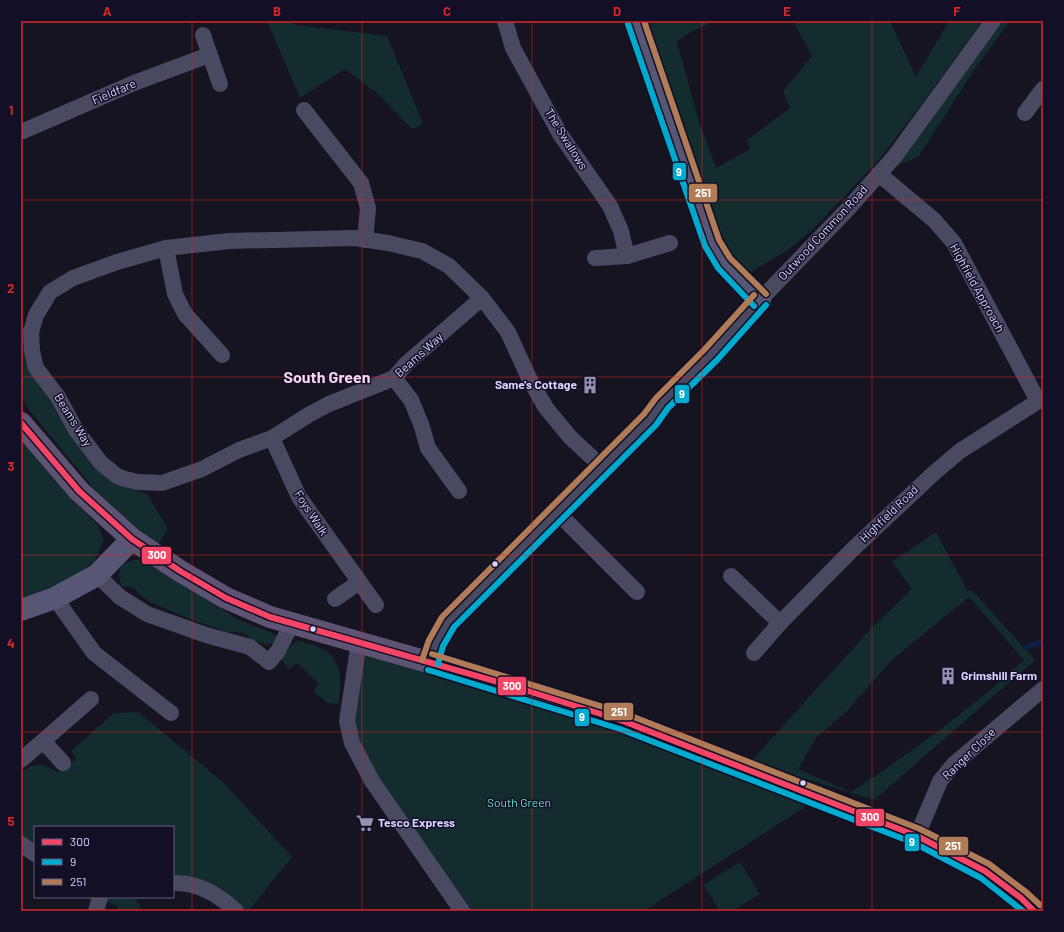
<svg xmlns="http://www.w3.org/2000/svg" width="1064" height="932" viewBox="0 0 1064 932" font-family="Barlow,sans-serif">
  <rect width="100%" height="100%" fill="#161421"/>
  <g fill="#132c2d" fill-rule="evenodd">
    <polygon points="267,21 291,21 296,25 387,36 423,124 412,129 377,93 345,69 300,98"/>
    <polygon points="645,21 716,21 690,32 677,42 700,125 716,168 750,149 747,140 790,108 783,91 812,56 793,21 890,21 916,77 949,21 982,21 925,100 878,161 813,229 787,251 751,272 742,270 714,235 700,195 664,68"/>
    <polygon points="993,21 1010,21 974,70 918,157 879,174"/>
    <polygon points="21,324 24,328 29,361 124,486 147,494 168,529 158,545 128,522 95,490 30,411 21,396"/>
    <polygon points="21,439 73,501 98,525 104,539 95,560 72,579 49,592 21,600"/>
    <path d="M 936,532 L 967,590 L 973,591 L 1035,660 L 874,800 L 796,776 L 753,759 L 868,632 L 912,589 L 892,562 ZM 969,597 L 1024,660 C 970,709 912,752 851,792 L 798,769 L 816,738 L 846,712 L 892,660 Z"/>
    <polygon points="137,559 154,564 239,620 275,634 277,640 269,645 252,640 244,633 227,632 190,619 148,601 132,587 122,586 118,574 123,564"/>
    <path d="M 298,640 C 308,644 325,647 332,656 C 342,669 342,689 338,704 L 328,703 L 313,691 L 319,684 L 298,663 L 289,669 L 281,660 L 291,646 Z"/>
    <polygon points="359,642 819,798 644,911 462,911 352,743"/>
    <path d="M 138,712 L 225,784 L 292,857 L 248,911 L 209,884 L 173,878 L 173,827 L 35,827 L 35,846 L 21,836 L 21,772 C 35,763 42,762 56,772 L 67,769 L 76,758 L 71,751 L 114,713 Z"/>
    <polygon points="740,862 760,894 732,911 720,911 703,885"/>
    <polygon points="106,898 135,899 141,907 137,911 118,911 118,906 106,902"/>
  </g>
  <g fill="none" stroke-linecap="round" stroke-linejoin="round">
    <polyline stroke="#0d2144" stroke-width="5" points="1025,648 1043,641"/>
    <g stroke="#4a4962" stroke-width="16">
      <polyline points="505,21 513,48 560,134 610,206 621,231 627,256"/>
      <polyline points="203,35 220,84"/>
      <polyline points="304,110 361,183 368,208 365,240"/>
      <polyline points="1025,113 1043,89"/>
      <polyline points="21,132 134,83 209,55"/>
      <polyline points="879,174 934,220 954,243 1038,401"/>
      <polyline points="166,248 175,294 185,314 222,355"/>
      <polyline points="595,258 627,256 670,243"/>
      <polyline points="482,298 406,364 394,378 329,404 310,414 272,438 239,450 202,469 162,483 138,482 125,479 117,476 101,463 76,430 58,397 36,368 32,351 31,332 36,315 50,292 73,278 117,262 166,248 229,241 355,238 388,243 422,251 449,266 482,298 508,332 529,378 546,408 570,437 601,466"/>
      <polyline points="394,378 411,400 421,424 428,448 459,491"/>
      <polyline points="272,438 299,497 376,605"/>
      <polyline points="557,512 637,592"/>
      <polyline points="97,575 120,597 147,614 206,635 250,647 269,662 278,651 292,623"/>
      <polyline points="731,576 780,623"/>
      <polyline points="55,598 94,653 171,713"/>
      <polyline points="335,599 359,582"/>
      <polyline points="359,642 347,721 352,743 372,781 462,911"/>
      <polyline points="754,653 780,623 853,549 934,473 960,451 1043,398"/>
      <polyline points="430,662 436,643 448,622 650,419 662,403 711,355 760,300 847,210 895,156 993,21"/>
      <polyline points="43,741 91,699"/>
      <polyline points="21,760 43,741 63,763"/>
      <polyline points="917,836 940,781 954,764 1043,689"/>
      <polyline points="21,844 35,854"/>
      <path d="M 173,883 C 198,882 219,895 236,911"/>
      <polyline points="96,911 100,897"/>
    </g>
    <g stroke="#575674" stroke-width="22">
      <polyline points="636,21 712,243 724,263 760,300"/>
      <polyline points="21,610 55,598 97,575 132,539"/>
    </g>
    <polyline stroke="#5e5373" stroke-width="22" points="21,423 79,491 132,539 180,571 226,598 270,617 512,686 623,721 731,763 917,836 950,852 985,871 1021,898 1034,911"/>
    <g stroke="#130f26" stroke-width="9">
      <polyline id="bus-1" points="21,423 79,491 132,539 180,571 226,598 270,617 512,686 623,721 917,836 985,871 1021,898 1034,911"/>
    </g>
    <g stroke="#130f26" stroke-width="9">
      <g id="bus-2">
        <polyline points="628,24 705,246 718,268 754,306"/>
        <polyline points="438,664 443,646 454,627 656,425 668,408 717,360 766,305"/>
        <polyline points="428,670 620,729 914,843 981,878 1023,911"/>
      </g>
    </g>
    <g stroke="#130f26" stroke-width="9">
      <g id="bus-3">
        <polyline points="644,21 719,240 730,258 766,294"/>
        <polyline points="432,654 626,714 920,829 989,864 1026,892 1040,905"/>
        <polyline points="422,660 429,640 442,617 644,414 656,398 705,349 754,295"/>
      </g>
    </g>
    <use href="#bus-1" stroke="#f34667" stroke-width="6"/>
    <use href="#bus-2" stroke="#00a9ce" stroke-width="6"/>
    <use href="#bus-3" stroke="#b07c57" stroke-width="6"/>
  </g>
  <path fill="none" stroke="#d62828" stroke-width="1" stroke-opacity="0.55" d="M 192,21 L 192,911M 362,21 L 362,911M 532,21 L 532,911M 702,21 L 702,911M 872,21 L 872,911M 21,200 L 1043,200M 21,377 L 1043,377M 21,555 L 1043,555M 21,732 L 1043,732"/>
  <defs>
    <g id="building-bare" transform="scale(1.38)"><path d="M-4-6H4V6H1V3H-1V6H-4ZM-2.5-4.3h1.7v1.8h-1.7ZM.8-4.3h1.7v1.8H.8ZM-2.5-1h1.7V.8h-1.7ZM.8-1h1.7V.8H.8Z" fill="#9591b1" stroke="#130f26" stroke-width="2.5" paint-order="stroke"/></g>
    <g id="supermarket-bare" transform="scale(1.38)"><path d="M-6-5.5h2.5l.6 2H6L4.5 2H-2.5L-4.4-4H-6ZM-1.5 3.2a1.3 1.3 0 1 0 .1 0ZM3 3.2a1.3 1.3 0 1 0 .1 0Z" fill="#9591b1" stroke="#130f26" stroke-width="2.5" paint-order="stroke"/></g>
  </defs>
  <g fill-rule="evenodd">
    <use href="#building-bare" x="590" y="385"/>
    <use href="#building-bare" x="948" y="676"/>
    <use href="#supermarket-bare" x="365" y="823"/>
  </g>
  <g fill="#d9d4ff" stroke="#130f26" stroke-width="1.5">
    <circle cx="495" cy="564" r="3.5"/>
    <circle cx="313" cy="629" r="3.5"/>
    <circle cx="803" cy="783" r="3.5"/>
  </g>
  <g text-anchor="middle" stroke-width="3" stroke-linejoin="round" paint-order="stroke">
    <g font-size="12" fill="#d9d4ff" stroke="#130f26">
      <text transform="translate(114 92) rotate(-23)" y="4">Fieldfare</text>
      <text transform="translate(566 139) rotate(58)" y="4">The Swallows</text>
      <text transform="translate(823 233) rotate(-47)" y="4">Outwood Common Road</text>
      <text transform="translate(977 288) rotate(61)" y="4">Highfield Approach</text>
      <text transform="translate(419 355) rotate(-42)" y="4">Beams Way</text>
      <text transform="translate(73 420) rotate(58)" y="4">Beams Way</text>
      <text transform="translate(311 513) rotate(57)" y="4">Foys Walk</text>
      <text transform="translate(889 514) rotate(-44)" y="4">Highfield Road</text>
      <text transform="translate(969 754) rotate(-44)" y="4">Ranger Close</text>
    </g>
    <g font-size="12" font-weight="bold" fill="#d9d4ff" stroke="#130f26" text-anchor="start">
      <text x="577" y="389" text-anchor="end">Same's Cottage</text>
      <text x="961" y="680">Grimshill Farm</text>
      <text x="378" y="827">Tesco Express</text>
    </g>
    <g font-size="12" fill="#5fe0c0" stroke="#130f26">
      <text x="519" y="807">South Green</text>
    </g>
    <g font-size="16" font-weight="bold" fill="#ffd6f0" stroke="#130f26">
      <text x="327" y="383">South Green</text>
    </g>
  </g>
  <g stroke="#130f26" stroke-width="1.5">
    <rect x="672" y="162" width="15" height="19" rx="4" fill="#00a9ce"/>
    <rect x="688" y="183" width="30" height="20" rx="4" fill="#b07c57"/>
    <rect x="674" y="384" width="16" height="20" rx="4" fill="#00a9ce"/>
    <rect x="141" y="546" width="31" height="19" rx="4" fill="#f34667"/>
    <rect x="497" y="676" width="30" height="20" rx="4" fill="#f34667"/>
    <rect x="603" y="702" width="31" height="19" rx="4" fill="#b07c57"/>
    <rect x="574" y="708" width="16" height="19" rx="4" fill="#00a9ce"/>
    <rect x="855" y="808" width="30" height="19" rx="4" fill="#f34667"/>
    <rect x="904" y="833" width="16" height="19" rx="4" fill="#00a9ce"/>
    <rect x="938" y="836" width="31" height="20" rx="4" fill="#b07c57"/>
  </g>
  <g font-size="11" text-anchor="middle" font-weight="bold" fill="#fff">
    <text x="679" y="176">9</text>
    <text x="703" y="197">251</text>
    <text x="682" y="398">9</text>
    <text x="157" y="559">300</text>
    <text x="512" y="690">300</text>
    <text x="619" y="716">251</text>
    <text x="582" y="721">9</text>
    <text x="870" y="821">300</text>
    <text x="912" y="846">9</text>
    <text x="953" y="850">251</text>
  </g>
  <rect width="1064" height="932" fill="none" stroke="#130f26" stroke-width="44"/>
  <rect x="34" y="826" width="140" height="72" fill="#130f26" stroke="#625e7d"/>
  <rect x="42" y="839" width="20" height="6" fill="#f34667" stroke="#625e7d"/>
  <text x="70" y="846" font-size="12" fill="#d9d4ff">300</text>
  <rect x="42" y="859" width="20" height="6" fill="#00a9ce" stroke="#625e7d"/>
  <text x="70" y="866" font-size="12" fill="#d9d4ff">9</text>
  <rect x="42" y="879" width="20" height="6" fill="#b07c57" stroke="#625e7d"/>
  <text x="70" y="886" font-size="12" fill="#d9d4ff">251</text>
  <rect x="22" y="22" width="1020" height="888" fill="none" stroke="#d62828" stroke-width="1.5"/>
  <g font-size="13" text-anchor="middle" font-weight="bold" fill="#d62828">
    <text x="107" y="16">A</text>
    <text x="277" y="16">B</text>
    <text x="447" y="16">C</text>
    <text x="617" y="16">D</text>
    <text x="787" y="16">E</text>
    <text x="957" y="16">F</text>
    <text x="11" y="115">1</text>
    <text x="11" y="293">2</text>
    <text x="11" y="471">3</text>
    <text x="11" y="648">4</text>
    <text x="11" y="826">5</text>
  </g>
</svg>
